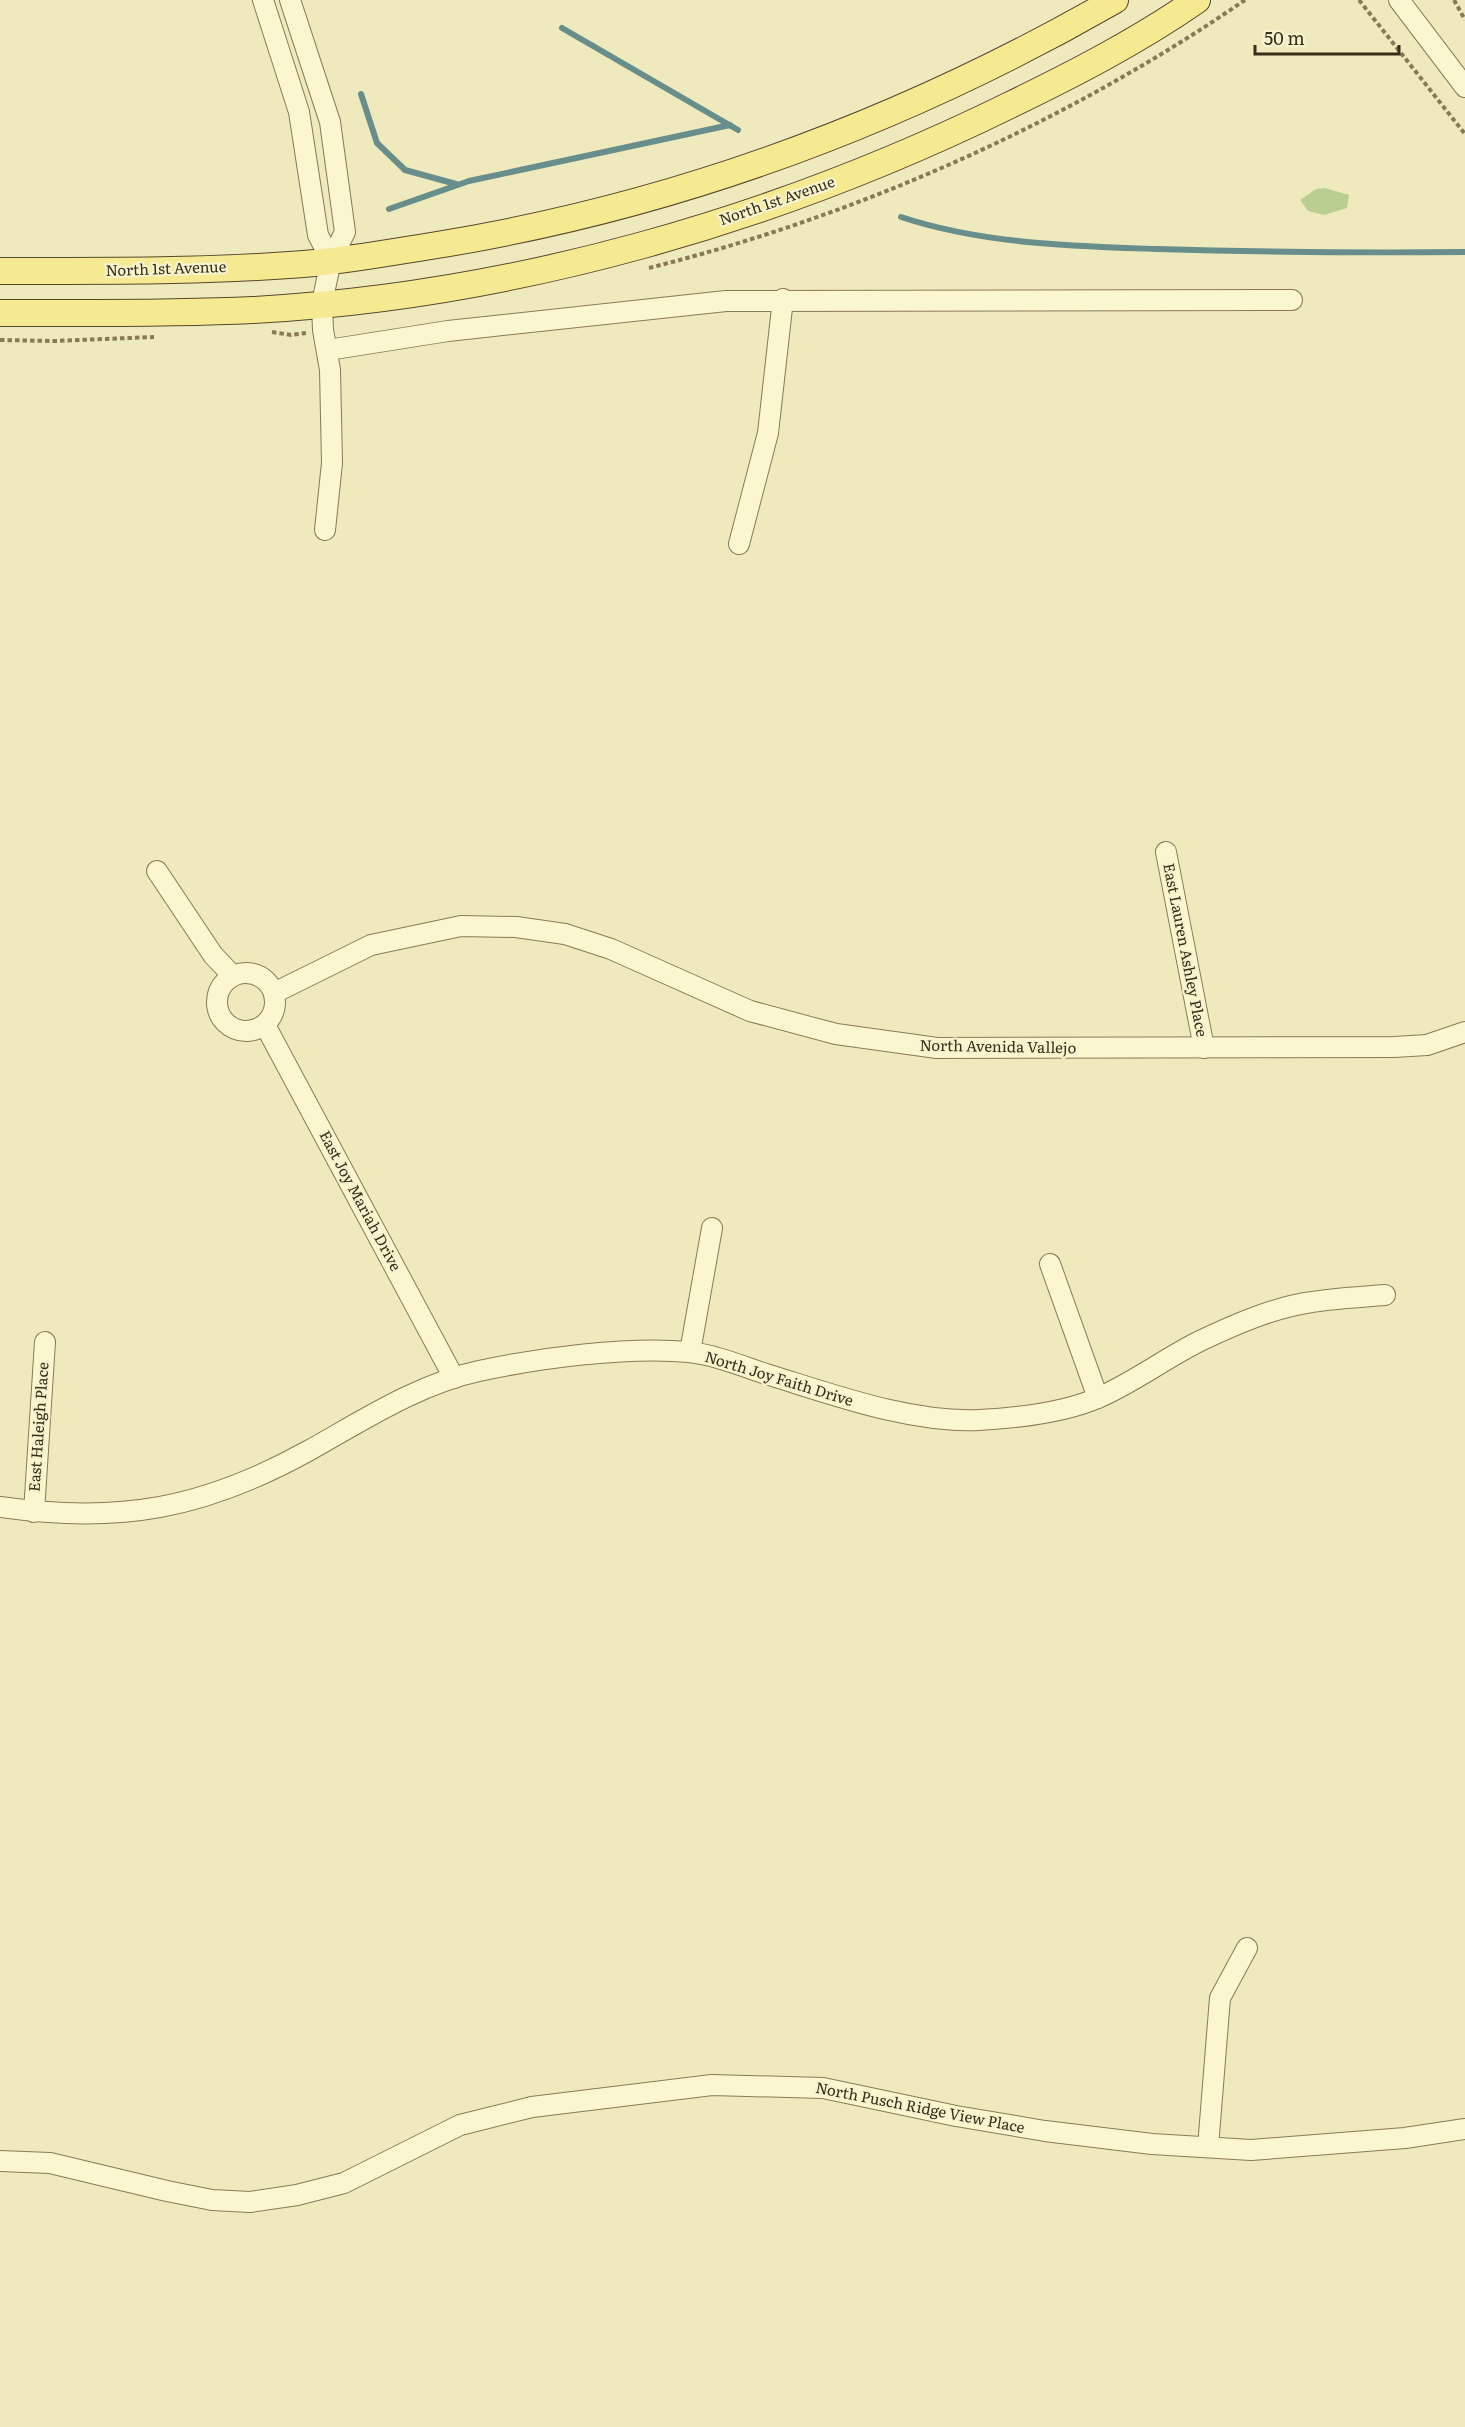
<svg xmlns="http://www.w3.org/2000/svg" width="1465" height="2427" viewBox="0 0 1465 2427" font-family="Literata,serif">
  <rect width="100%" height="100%" fill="#efeabd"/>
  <polygon fill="#bbce91" points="1325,188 1349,195 1347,208 1324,215 1308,211 1300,200 1316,189"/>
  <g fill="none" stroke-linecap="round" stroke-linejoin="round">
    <g stroke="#688e8c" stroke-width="6">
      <polyline points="562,28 738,130"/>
      <polyline points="361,94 377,143 405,170 456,184"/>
      <polyline points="389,209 469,181 730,125"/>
      <path d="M 901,217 C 983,244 1071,246 1156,249 C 1259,252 1362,253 1465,252"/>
    </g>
    <g stroke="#887a56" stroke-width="22">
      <g id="minor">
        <polyline points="263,0 299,112 318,235 331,260"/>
        <polyline points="290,0 330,122 345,232 331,260 322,303 323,330 330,370 332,463 325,530"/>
        <polyline points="1399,0 1465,87"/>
        <polyline points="328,350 448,331 726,301 1292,300"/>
        <polyline points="739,544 768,433 783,299"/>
        <polyline points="1166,852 1204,1048"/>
        <polyline points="157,871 213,955 233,976"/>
        <circle cx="246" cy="1002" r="29"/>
        <polyline points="274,993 371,945 461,926 516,927 565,934 611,949 750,1011 836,1034 937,1048 1394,1047 1427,1045 1465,1032"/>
        <polyline points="265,1025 454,1378"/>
        <polyline points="1050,1264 1098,1398"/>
        <polyline points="690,1352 712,1228"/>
        <path d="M 0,1507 C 119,1524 203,1509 308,1451 C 362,1421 418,1384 479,1371 C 539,1358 629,1346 689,1352 C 715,1355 742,1366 766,1374 C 832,1394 909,1423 979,1420 C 1016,1418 1067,1412 1100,1397 C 1136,1381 1167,1357 1202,1340 C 1236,1324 1275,1307 1312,1302 C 1336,1298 1361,1297 1385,1295"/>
        <polyline points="34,1512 45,1342"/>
        <polyline points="1208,2147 1220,1998 1247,1948"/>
        <polyline points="0,2161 50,2163 167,2191 212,2200 250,2202 297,2195 344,2183 460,2125 532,2107 712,2085 823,2088 956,2116 1045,2131 1152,2144 1251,2150 1405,2138 1465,2129"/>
      </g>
    </g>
    <g stroke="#55472a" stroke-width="28">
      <g id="major">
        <path d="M 0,271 C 105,271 211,272 315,263 C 354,259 393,252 431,246 C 675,207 901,123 1115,0"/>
        <path d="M 0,313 C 84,313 169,314 253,310 C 514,296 776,220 1010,105 C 1074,74 1138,41 1197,0"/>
      </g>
    </g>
    <g stroke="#887a56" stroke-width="4" stroke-dasharray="4.5 3" stroke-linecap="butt">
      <polyline points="1359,0 1465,134"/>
      <polyline points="1454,0 1465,20"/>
      <path d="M 649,268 C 860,215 1066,123 1245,0"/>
      <polyline points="272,332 291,335 306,333"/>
      <polyline points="0,340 54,341 154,337"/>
    </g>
    <use href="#minor" stroke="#faf6d0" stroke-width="20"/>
    <use href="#major" stroke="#f5ea92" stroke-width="26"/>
  </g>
  <g text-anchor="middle" stroke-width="4.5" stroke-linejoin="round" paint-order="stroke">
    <g font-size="15" fill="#362e1b" stroke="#f7f3cd">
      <text transform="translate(777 201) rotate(-19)" y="5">North 1st Avenue</text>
      <text transform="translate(166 269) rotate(-2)" y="5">North 1st Avenue</text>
      <text transform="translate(1185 950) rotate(79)" y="5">East Lauren Ashley Place</text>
      <text transform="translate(998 1047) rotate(1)" y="5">North Avenida Vallejo</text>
      <text transform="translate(360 1201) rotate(62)" y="5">East Joy Mariah Drive</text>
      <text transform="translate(779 1379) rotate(17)" y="5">North Joy Faith Drive</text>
      <text transform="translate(39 1427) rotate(-86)" y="5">East Haleigh Place</text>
      <text transform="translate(920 2108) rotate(11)" y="5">North Pusch Ridge View Place</text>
    </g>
  </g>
  <path d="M1255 45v9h144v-9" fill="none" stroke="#362e1b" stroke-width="3"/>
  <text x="1264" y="45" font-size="18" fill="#362e1b" stroke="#f7f3cd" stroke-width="4.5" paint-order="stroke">50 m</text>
</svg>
